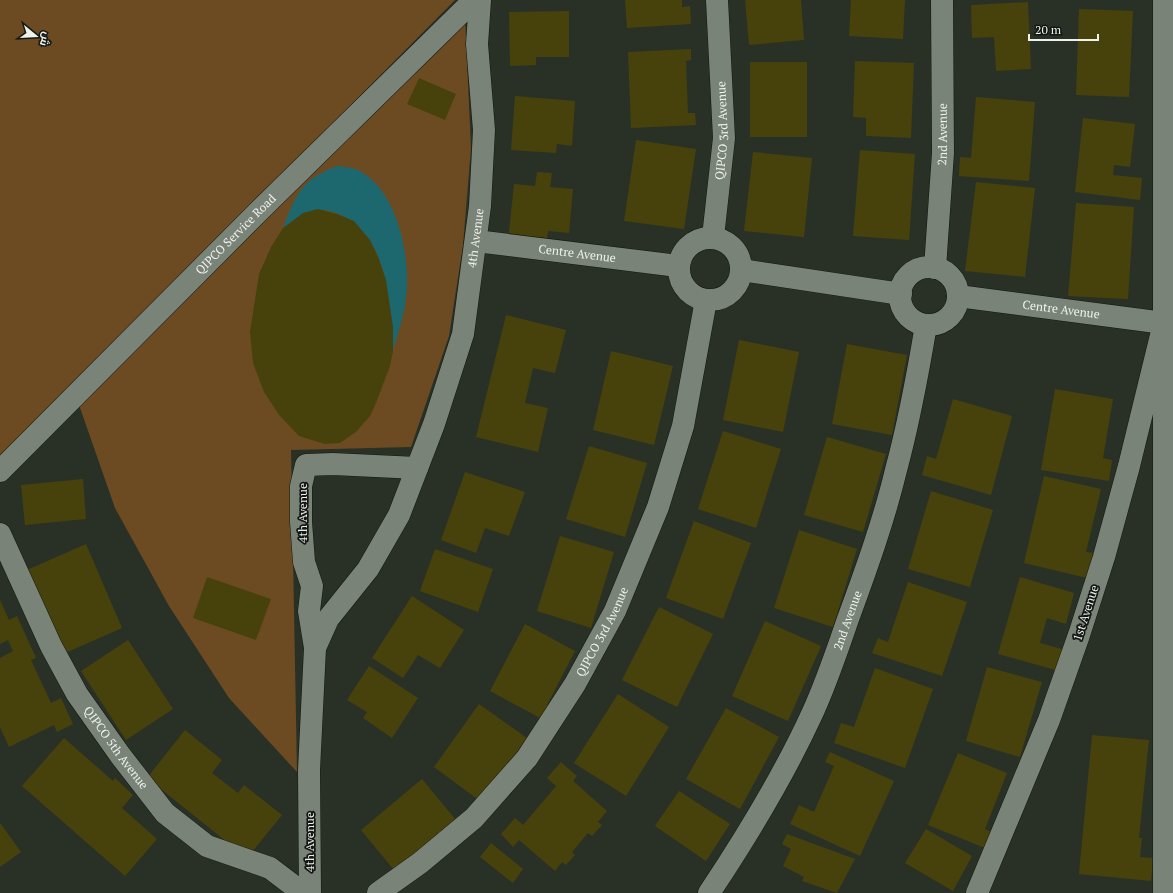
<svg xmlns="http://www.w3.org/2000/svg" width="1173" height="893" viewBox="0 0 1173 893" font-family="'PT Serif',Cairo,serif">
  <rect width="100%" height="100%" fill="#293126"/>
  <g fill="#6d4b22">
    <polygon points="0,0 455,0 0,459"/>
    <polygon points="465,18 471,148 463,245 449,336 411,447 291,450 297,772 229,698 169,606 115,508 78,402"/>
  </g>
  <path fill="#1d676f" d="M 337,166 C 344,167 352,167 358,170 C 398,190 411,258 406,298 C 404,316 398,333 393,351 C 389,305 390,238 341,215 C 316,204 304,213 283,228 C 296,194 302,179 337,166 Z"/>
  <g fill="#47420c">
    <polygon points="625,0 682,0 682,7 690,6 691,24 627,28"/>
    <polygon points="745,0 801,0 804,40 749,45"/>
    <polygon points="851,0 905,0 903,39 849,36"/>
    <polygon points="1028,2 1031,69 996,71 994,37 972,38 971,5"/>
    <polygon points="1079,9 1133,11 1129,97 1076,95"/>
    <polygon points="569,11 569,57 536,57 536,65 510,66 509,12"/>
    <polygon points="691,49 691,60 686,61 688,113 695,113 696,125 631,128 628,52"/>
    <polygon points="855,61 914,63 911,138 866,136 866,118 853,117"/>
    <rect x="750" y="62" width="57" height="75"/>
    <polygon points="419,78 456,94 445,120 407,104"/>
    <polygon points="515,96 575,101 572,146 557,144 556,153 511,150"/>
    <polygon points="976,97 1035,102 1029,181 959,176 960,157 971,158"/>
    <polygon points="1083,118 1135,124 1130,167 1114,165 1113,175 1142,178 1140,200 1075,192"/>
    <polygon points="636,140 696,149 684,229 624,221"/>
    <polygon points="860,150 915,154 909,240 853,236"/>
    <polygon points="753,152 812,158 804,237 744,231"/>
    <polygon points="537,172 552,173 550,187 573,189 569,233 548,231 546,245 508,241 514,184 535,186"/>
    <polygon points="976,182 1035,188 1025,277 965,271"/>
    <polygon points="1076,203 1134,207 1128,299 1068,296"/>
    <polygon points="318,209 337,214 354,221 370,240 379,259 386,280 393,327 393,351 390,366 376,403 370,416 356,432 340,443 325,444 299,436 279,415 264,392 253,363 250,332 259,274 271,247 283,228 303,213"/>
    <polygon points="506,315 566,330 555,373 533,368 525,403 548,408 538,452 476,437"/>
    <polygon points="739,340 799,352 783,432 723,420"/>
    <polygon points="847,344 907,355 892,435 832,424"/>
    <polygon points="611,351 673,366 654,445 593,430"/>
    <polygon points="1055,389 1113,399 1103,458 1112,460 1109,481 1041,470"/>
    <polygon points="953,399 1012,416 991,495 922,475 927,456 936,459"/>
    <polygon points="723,431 781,449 756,528 698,509"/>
    <polygon points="827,437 886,454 863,532 804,515"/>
    <polygon points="589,446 647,463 625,537 566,519"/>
    <polygon points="465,472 525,492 509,536 485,528 476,553 441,540"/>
    <polygon points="1044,476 1101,489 1086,552 1093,553 1087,578 1024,563"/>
    <polygon points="83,479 86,519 25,525 21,485"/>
    <polygon points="931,491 993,510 970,587 908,569"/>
    <polygon points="694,521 751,543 723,619 666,598"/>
    <polygon points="799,530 857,549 833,627 774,608"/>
    <polygon points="560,536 614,552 591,628 537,611"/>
    <polygon points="86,544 122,628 63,654 27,570"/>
    <polygon points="435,549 493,569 478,612 420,591"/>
    <polygon points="207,577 271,599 256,640 193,618"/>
    <polygon points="1020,577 1074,593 1066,624 1047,618 1040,643 1065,650 1059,671 998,654"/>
    <polygon points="908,582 967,602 942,676 872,653 878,638 888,642"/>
    <polygon points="412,596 464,630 440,668 418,655 403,678 372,658"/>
    <polygon points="0,600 9,620 17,616 36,658 31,660 51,703 61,698 73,724 57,732 54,725 9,747 0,727 0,658 13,651 8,640 0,644"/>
    <polygon points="659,607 713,634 677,707 622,680"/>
    <polygon points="765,621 821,646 788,721 732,696"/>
    <polygon points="525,624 575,651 547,705 551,707 544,720 490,691"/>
    <polygon points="128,640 173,709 126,740 81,671"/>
    <polygon points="369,666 418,698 392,738 363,718 367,712 347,700"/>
    <polygon points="987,667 1042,682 1020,757 966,741"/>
    <polygon points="875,668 933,689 905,768 834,743 841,723 854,727"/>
    <polygon points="618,694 669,727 626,796 574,763"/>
    <polygon points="479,704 527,738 480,801 434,767"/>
    <polygon points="726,708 779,737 740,809 686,779"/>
    <polygon points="185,730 222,760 212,773 238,793 244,785 282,815 247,858 147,778"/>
    <polygon points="1092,735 1149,740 1139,838 1142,838 1140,857 1153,858 1151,881 1079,874"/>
    <polygon points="64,738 113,781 115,778 133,795 122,808 157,839 125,876 22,786"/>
    <polygon points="830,752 894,781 860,856 790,824 799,805 814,812 834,766 825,762"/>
    <polygon points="958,753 1007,773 985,829 992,832 985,848 928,825"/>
    <polygon points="561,762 577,776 573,781 607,811 598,822 602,825 592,836 588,833 572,852 575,855 566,865 562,862 555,871 519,840 513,847 501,834 515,818 523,825 551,792 556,786 547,778"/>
    <polygon points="422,779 460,825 399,876 361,830"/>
    <polygon points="679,791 730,824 706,861 655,826"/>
    <polygon points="0,823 21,852 0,867"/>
    <polygon points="926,829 972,856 953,891 905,863"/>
    <polygon points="787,834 855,859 837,893 802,881 804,877 783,866 791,849 782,844"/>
    <polygon points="491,843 523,869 513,883 480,857"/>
  </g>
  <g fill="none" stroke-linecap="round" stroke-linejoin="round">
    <g stroke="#12180f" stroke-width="23">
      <g id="street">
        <path id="s1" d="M 713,237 L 724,138 L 717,0"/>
        <circle cx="710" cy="269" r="31"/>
        <path id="s2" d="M 476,241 L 678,266"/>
        <circle cx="929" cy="296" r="29"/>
        <path id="s3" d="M 935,268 L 943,153 L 942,0"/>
        <polyline points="741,270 901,294"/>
        <path id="s4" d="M 958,296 L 1164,323 L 1129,466 L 1104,557 L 1079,635 L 1049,720 L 977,893"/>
        <path id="s5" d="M 0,471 L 257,213 L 474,0"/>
        <path id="s6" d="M 0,534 L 51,646 L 77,694 L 120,755 L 165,813 L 207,846 L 270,868 L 303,893"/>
        <polyline points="315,648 309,611 312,586 304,562 301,522 301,486 306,465 333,464 417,468"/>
        <path id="s7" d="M 310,893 L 309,770 L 315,648 L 328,619 L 368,569 L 399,515 L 434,424 L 463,334 L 480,206 L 484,130 L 477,44 L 480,0"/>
        <path id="s8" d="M 378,893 L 420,863 L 474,818 L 527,758 L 575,684 L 615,611 L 658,507 L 683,426 L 706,300"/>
        <path id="s9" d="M 709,893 C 747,836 783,777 812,714 C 826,684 837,651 848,619 C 866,570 884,520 896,470 C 909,422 918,373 926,325"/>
        <polyline points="1164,893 1164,0"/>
      </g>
    </g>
    <use href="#street" stroke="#7a8377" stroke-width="22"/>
  </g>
  <g text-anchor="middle" stroke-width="3.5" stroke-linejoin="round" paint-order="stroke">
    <g font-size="12" fill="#edf2ec" stroke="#141713">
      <text dy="4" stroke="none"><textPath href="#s1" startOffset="107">QIPCO 3rd Avenue</textPath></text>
      <text dy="4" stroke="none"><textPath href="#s3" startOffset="134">2nd Avenue</textPath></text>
      <text dy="4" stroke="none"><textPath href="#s5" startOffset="334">QIPCO Service Road</textPath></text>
      <text dy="4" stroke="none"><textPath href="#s7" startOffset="692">4th Avenue</textPath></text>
      <text dy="4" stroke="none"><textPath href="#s2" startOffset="102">Centre Avenue</textPath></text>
      <text dy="4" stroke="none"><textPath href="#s4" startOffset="104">Centre Avenue</textPath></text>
      <text transform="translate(303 513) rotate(-90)" y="4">4th Avenue</text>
      <text transform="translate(1086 613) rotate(-72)" y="4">1st Avenue</text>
      <text dy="4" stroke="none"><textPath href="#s9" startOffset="307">2nd Avenue</textPath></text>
      <text dy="4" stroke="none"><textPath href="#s8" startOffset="349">QIPCO 3rd Avenue</textPath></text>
      <text dy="4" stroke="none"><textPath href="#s6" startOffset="244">QIPCO 5th Avenue</textPath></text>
      <text transform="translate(310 842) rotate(-90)" y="4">4th Avenue</text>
    </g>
  </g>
  <g transform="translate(36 36) rotate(108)" stroke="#141713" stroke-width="3" paint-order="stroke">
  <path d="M0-3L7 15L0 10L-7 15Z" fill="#edf2ec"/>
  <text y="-6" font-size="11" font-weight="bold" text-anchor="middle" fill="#edf2ec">ش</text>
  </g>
  <path d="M1029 34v6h69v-6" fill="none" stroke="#edf2ec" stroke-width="2"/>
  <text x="1035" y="34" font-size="12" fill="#edf2ec" stroke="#141713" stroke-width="3" paint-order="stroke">20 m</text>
</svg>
